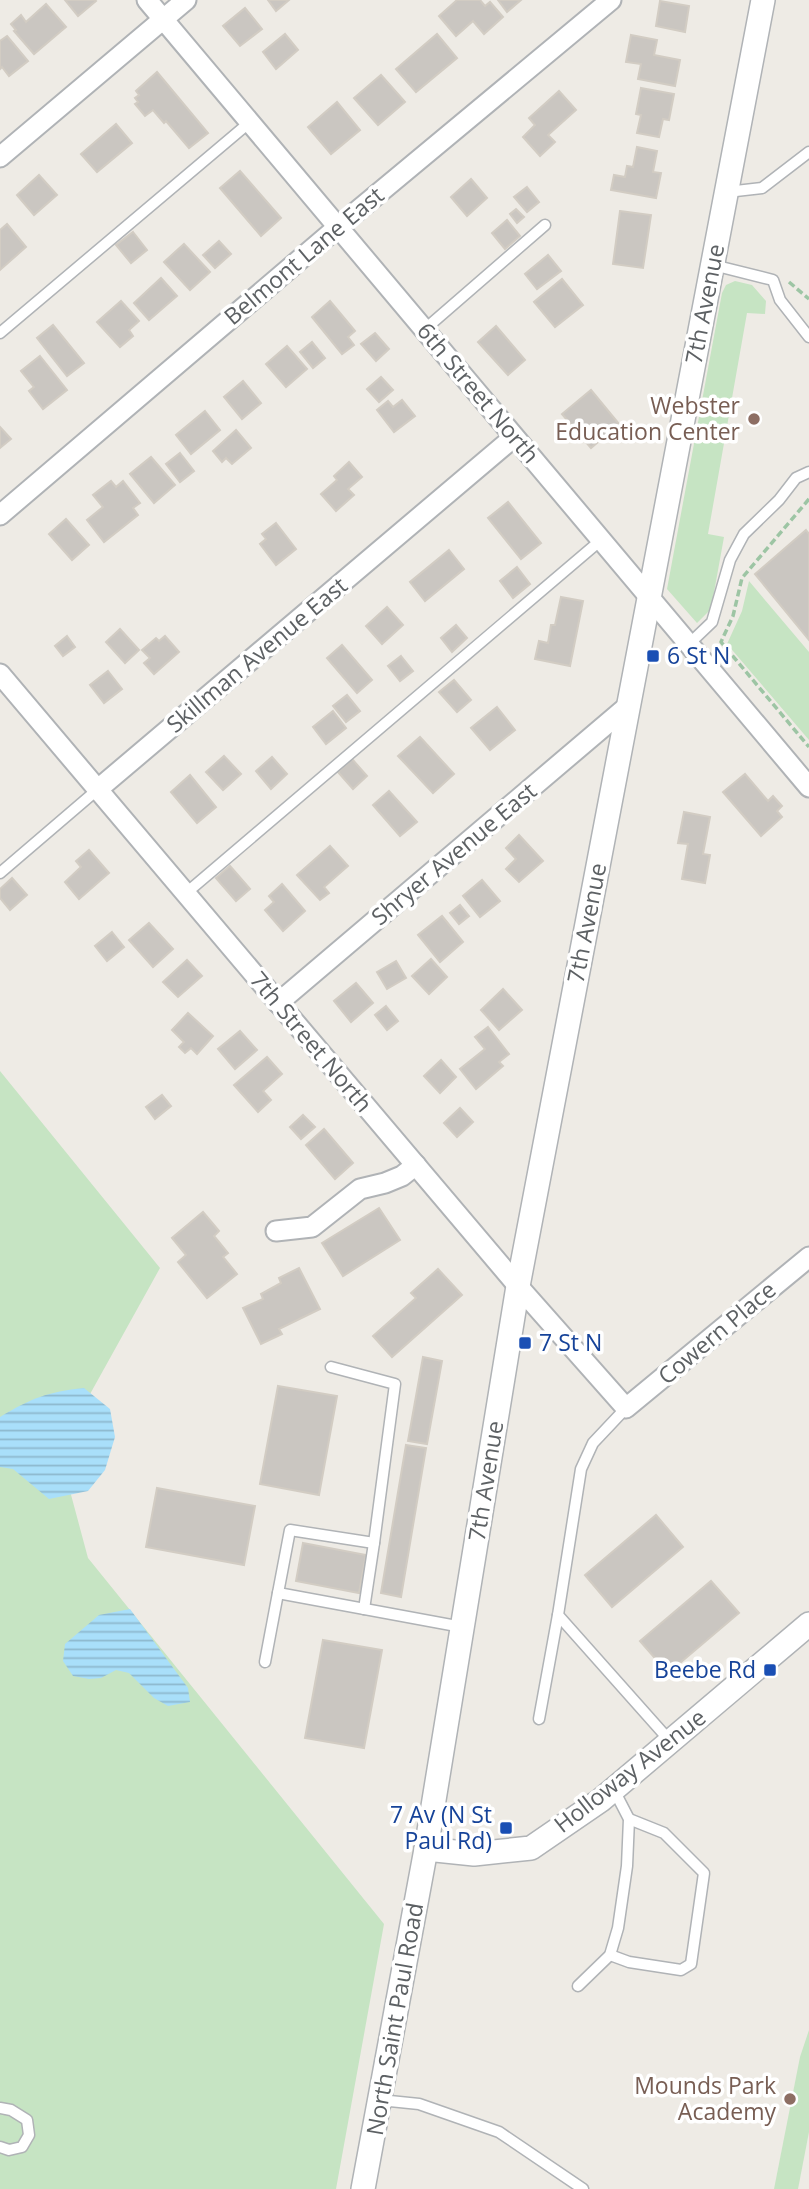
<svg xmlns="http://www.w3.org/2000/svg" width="809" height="2189" viewBox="0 0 809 2189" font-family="'Open Sans',sans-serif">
  <defs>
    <pattern id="water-rules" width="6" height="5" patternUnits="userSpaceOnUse" patternTransform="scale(1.75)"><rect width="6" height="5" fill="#a9dffa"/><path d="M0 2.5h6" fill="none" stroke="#8db8ce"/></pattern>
  </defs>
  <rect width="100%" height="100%" fill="#eeebe5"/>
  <g fill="#c6e4c3">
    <polygon points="735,281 752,285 766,301 765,314 747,313 708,534 724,537 711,609 697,623 667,589 722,293 726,285"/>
    <polygon points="749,581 809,652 809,740 727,644 742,611"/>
    <polygon points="0,1071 160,1268 59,1450 88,1558 384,1924 336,2189 0,2189"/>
    <polygon points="809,2030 809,2132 798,2189 774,2189 800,2057"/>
  </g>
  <g fill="url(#water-rules)">
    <path d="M 84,1388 L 110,1409 L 115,1437 L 105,1470 L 88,1491 L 49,1499 L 13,1469 L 0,1467 L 0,1417 C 32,1398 47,1392 84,1388 Z"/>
    <polygon points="130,1609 188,1688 190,1702 168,1706 154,1698 129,1673 116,1670 101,1678 89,1679 73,1676 63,1661 65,1644 99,1615"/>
  </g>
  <g fill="#cac6c1" stroke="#d2ccc3" stroke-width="2">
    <polygon points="65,0 95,0 96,1 78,16"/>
    <polygon points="268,0 289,0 276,11"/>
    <polygon points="457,0 480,0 485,6 490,2 503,17 484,34 473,21 456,36 439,16"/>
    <polygon points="498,0 521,0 507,12"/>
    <polygon points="660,1 689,6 685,32 656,26"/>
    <polygon points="46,4 66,27 34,54 14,31 16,30 11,24 21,15 26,22"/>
    <polygon points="245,8 262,29 240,46 223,26"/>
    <polygon points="285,34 298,50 276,69 263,52"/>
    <polygon points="437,34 457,58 416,92 396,69"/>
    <polygon points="631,35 657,40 654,55 680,60 675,86 638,79 641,64 626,62"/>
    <polygon points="7,36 28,61 9,76 2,67 0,69 0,41"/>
    <polygon points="157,72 208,133 189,148 166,121 164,123 153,110 145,116 135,104 138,102 135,98 139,95 136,91"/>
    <polygon points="381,75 405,102 378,125 354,98"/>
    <polygon points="641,88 674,94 669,120 663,119 659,137 637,133 641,115 636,114"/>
    <polygon points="559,91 576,110 548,135 555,142 540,156 523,137 535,125 529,118"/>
    <polygon points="337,102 360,130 331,154 308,127"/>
    <polygon points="116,124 132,143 97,172 81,154"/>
    <polygon points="637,147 657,151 653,172 661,173 656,198 611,190 614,175 625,177 627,166 633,167"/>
    <polygon points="240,171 281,218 261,236 220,188"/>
    <polygon points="39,175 57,195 34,215 17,195"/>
    <polygon points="471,179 487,198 467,216 451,197"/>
    <polygon points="527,187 539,202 527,212 514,197"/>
    <polygon points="516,209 524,217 517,223 510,214"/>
    <polygon points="620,211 651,215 643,268 613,264"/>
    <polygon points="507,220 520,236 505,249 492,233"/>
    <polygon points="7,224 26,247 0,270 0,230"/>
    <polygon points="133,232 147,250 131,263 116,245"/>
    <polygon points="219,241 231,254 215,268 203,255"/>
    <polygon points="184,244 210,272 190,290 164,262"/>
    <polygon points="548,255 561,271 537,289 525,274"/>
    <polygon points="161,278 177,296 149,320 134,303"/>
    <polygon points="562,279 583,305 555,327 534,302"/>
    <polygon points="121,301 139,321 129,330 133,336 120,347 97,322"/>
    <polygon points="330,301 355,331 348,337 354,345 342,354 312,317"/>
    <polygon points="53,325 84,363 67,376 37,338"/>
    <polygon points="496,326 525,360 508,375 478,342"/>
    <polygon points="375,333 389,349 376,361 361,344"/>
    <polygon points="312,342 325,358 313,368 300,352"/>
    <polygon points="287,346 307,369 286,387 266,364"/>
    <polygon points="40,356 67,390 43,409 29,391 34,387 21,371"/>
    <polygon points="381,377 393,390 379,402 367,389"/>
    <polygon points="243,381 261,403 242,419 224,397"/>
    <polygon points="591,390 619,424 591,448 562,414"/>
    <polygon points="402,400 415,416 394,432 377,410 388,401 393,407"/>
    <polygon points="205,411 220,430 191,454 176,435"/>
    <polygon points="0,427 11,439 0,448"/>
    <polygon points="236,430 251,448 232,464 226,458 222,462 213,451"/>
    <polygon points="180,453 194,471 180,482 166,464"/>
    <polygon points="151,457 175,485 154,503 130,474"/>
    <polygon points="349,462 362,477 348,489 354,495 336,511 321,494 337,480 334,476"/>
    <polygon points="111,481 116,487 123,481 140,503 133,508 138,515 104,542 87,520 103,507 93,495"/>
    <polygon points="508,502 541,543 521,559 488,518"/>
    <polygon points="66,519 89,545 72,560 49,534"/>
    <polygon points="276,523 296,549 276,565 260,544 266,539 262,534"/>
    <polygon points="806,530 809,534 809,640 755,574"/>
    <polygon points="449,550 464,569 425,601 410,582"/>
    <polygon points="517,567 530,584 513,598 500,581"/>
    <polygon points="561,597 583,601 570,666 535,659 539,641 548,643 551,625 555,625"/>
    <polygon points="387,607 403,625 382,644 366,626"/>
    <polygon points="456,625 467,638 452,652 441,638"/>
    <polygon points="120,629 139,650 125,663 106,642"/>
    <polygon points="67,636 75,647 63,656 55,646"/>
    <polygon points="165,636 179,652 154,674 144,663 150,658 142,650 156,638 159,641"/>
    <polygon points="342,645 372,680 357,693 327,658"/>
    <polygon points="401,656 413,671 400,681 388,666"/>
    <polygon points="108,671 122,689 104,703 90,685"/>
    <polygon points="454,680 471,700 457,712 439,692"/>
    <polygon points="347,695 360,711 346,722 333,706"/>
    <polygon points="497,707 515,730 490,750 471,728"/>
    <polygon points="333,711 346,728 326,744 313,727"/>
    <polygon points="420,737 454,774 433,793 398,756"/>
    <polygon points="224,756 241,774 223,790 206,772"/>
    <polygon points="272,757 287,774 271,789 256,771"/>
    <polygon points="352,759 367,776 353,789 338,772"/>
    <polygon points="745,774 768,801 773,796 782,806 777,811 782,817 761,836 723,792"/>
    <polygon points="190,775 216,807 197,823 171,792"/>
    <polygon points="389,791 417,822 400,836 373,805"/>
    <polygon points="684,812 710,817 703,854 710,855 705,883 682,879 688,844 678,843"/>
    <polygon points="519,835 543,861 519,882 506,869 516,859 506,848"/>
    <polygon points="330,846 348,866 324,887 329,893 320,900 297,875"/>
    <polygon points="89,850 109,873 79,899 65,882 81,867 76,861"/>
    <polygon points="230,866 250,889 236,901 216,878"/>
    <polygon points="12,878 27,895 10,910 0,898 0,889"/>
    <polygon points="482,880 500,901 480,917 463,896"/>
    <polygon points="282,884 305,911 283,931 265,910 274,902 269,896"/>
    <polygon points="460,905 469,916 459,924 450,913"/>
    <polygon points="442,916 463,942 440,962 418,935"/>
    <polygon points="149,923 173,949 153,967 129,940"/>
    <polygon points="112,932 124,947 107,961 95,946"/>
    <polygon points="431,959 447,977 429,994 412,976"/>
    <polygon points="187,960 202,976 178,997 163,982"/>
    <polygon points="396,961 406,978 387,989 377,972"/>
    <polygon points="356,983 373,1003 351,1022 334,1001"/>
    <polygon points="503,989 522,1010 499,1030 481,1010"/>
    <polygon points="386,1006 398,1021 387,1030 375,1015"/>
    <polygon points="188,1013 213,1036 197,1054 191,1048 185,1053 179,1047 184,1042 172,1030"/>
    <polygon points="488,1027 509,1054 499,1062 503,1066 476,1089 460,1069 485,1049 475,1037"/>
    <polygon points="240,1031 257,1050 235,1069 218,1049"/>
    <polygon points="267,1057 282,1074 263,1091 271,1100 258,1112 234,1085"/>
    <polygon points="441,1060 456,1077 440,1093 424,1076"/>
    <polygon points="162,1095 171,1106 155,1119 146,1107"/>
    <polygon points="460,1108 473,1122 457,1137 444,1123"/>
    <polygon points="303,1115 315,1127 301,1139 290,1127"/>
    <polygon points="324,1129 353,1163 335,1179 306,1145"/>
    <polygon points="379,1208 400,1240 343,1276 322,1243"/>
    <polygon points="203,1212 219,1231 214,1236 228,1253 223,1257 237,1274 207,1298 178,1262 186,1255 172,1238"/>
    <polygon points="299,1268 320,1309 279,1329 282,1334 261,1344 243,1308 263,1299 261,1294 281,1283 279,1278"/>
    <polygon points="438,1269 462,1295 392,1357 373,1336 416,1298 411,1293"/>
    <polygon points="423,1357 442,1361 427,1444 408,1441"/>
    <polygon points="278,1386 337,1396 319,1495 260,1484"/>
    <polygon points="406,1445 426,1448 401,1597 381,1593"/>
    <polygon points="157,1488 255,1506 244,1565 146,1547"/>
    <polygon points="656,1515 683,1547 612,1607 585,1575"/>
    <polygon points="303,1543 366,1555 359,1593 296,1581"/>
    <polygon points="711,1581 739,1613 668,1673 640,1641"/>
    <polygon points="323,1640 382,1650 364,1748 305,1738"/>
  </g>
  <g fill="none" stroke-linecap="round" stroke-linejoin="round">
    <g stroke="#b0b3b6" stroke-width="13">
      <g id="service">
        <polyline points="727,192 762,188 809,152"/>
        <polyline points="713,265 773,280 780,300 809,337"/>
        <polyline points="424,330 545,225"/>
        <polyline points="0,333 250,122"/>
        <polyline points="689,644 712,622 730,560 744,534 779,500 796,478 809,472"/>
        <polyline points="0,873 97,790"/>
        <polyline points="185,894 601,540"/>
        <polyline points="331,1367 395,1384 374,1543 290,1530 278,1593 462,1627"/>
        <polyline points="626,1408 593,1443 581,1469 558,1615 670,1741"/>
        <polyline points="364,1609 374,1543"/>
        <polyline points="265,1662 278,1593"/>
        <polyline points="539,1719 558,1615"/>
        <polyline points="610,1955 629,1962 681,1970 691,1964 704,1873 664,1833 629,1819"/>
        <polyline points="578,1986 610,1955 618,1928 627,1866 629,1819 614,1790"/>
        <polyline points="380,2100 419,2104 499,2132 583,2189"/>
        <polyline points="0,2108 11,2110 27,2120 29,2135 22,2147 9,2150 0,2147"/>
      </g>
    </g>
    <g stroke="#b0b3b6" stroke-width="23">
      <g id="minor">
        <polyline points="147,0 809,787"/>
        <polyline points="0,157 186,0"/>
        <polyline points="0,515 338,227 611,0"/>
        <polyline points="0,674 518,1286 626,1408 809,1257"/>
        <polyline points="97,790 514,437"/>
        <polyline points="278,1003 629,705"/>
        <polyline points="276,1231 312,1227 360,1189 385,1183 402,1176 416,1165"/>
      </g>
    </g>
    <g stroke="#b0b3b6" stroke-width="26">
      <g id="tertiary">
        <polyline points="426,1849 474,1854 531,1848 601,1800 809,1624"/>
        <polyline points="363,2189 426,1849 518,1286 763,0"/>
      </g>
    </g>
    <g stroke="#9dc5a4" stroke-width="3.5" stroke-dasharray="7 3.5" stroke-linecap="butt">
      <polyline points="789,282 809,299"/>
      <polyline points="809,499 742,578 733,616 721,642 809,747"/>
    </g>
    <use href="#service" stroke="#fff" stroke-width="10"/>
    <use href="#minor" stroke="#fff" stroke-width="19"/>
    <use href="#tertiary" stroke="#fff" stroke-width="23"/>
  </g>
  <g fill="#8d6e63" stroke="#fff" stroke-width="2.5">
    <circle cx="754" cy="419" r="7"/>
    <circle cx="790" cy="2099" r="7"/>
  </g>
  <g fill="#1a4fb4" stroke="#fff" stroke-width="2.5">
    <rect x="646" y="649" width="14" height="14" rx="3.5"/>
    <rect x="518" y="1336" width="14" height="14" rx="3.5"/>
    <rect x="763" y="1663" width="14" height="14" rx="3.5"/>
    <rect x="499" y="1821" width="14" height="14" rx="3.5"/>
  </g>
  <g text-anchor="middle" stroke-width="7" stroke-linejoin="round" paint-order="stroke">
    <g font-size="23" fill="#5d6164" stroke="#fff">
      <text transform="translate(304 256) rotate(-40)" y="8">Belmont Lane East</text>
      <text transform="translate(705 304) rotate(-79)" y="8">7th Avenue</text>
      <text transform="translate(478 393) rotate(50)" y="8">6th Street North</text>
      <text transform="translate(257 655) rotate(-40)" y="8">Skillman Avenue East</text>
      <text transform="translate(454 854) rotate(-40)" y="8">Shryer Avenue East</text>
      <text transform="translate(587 923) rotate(-79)" y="8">7th Avenue</text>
      <text transform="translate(311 1042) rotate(50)" y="8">7th Street North</text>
      <text transform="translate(717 1333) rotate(-40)" y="8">Cowern Place</text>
      <text transform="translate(486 1481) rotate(-81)" y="8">7th Avenue</text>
      <text transform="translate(630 1771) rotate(-38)" y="8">Holloway Avenue</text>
      <text transform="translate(395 2019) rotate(-80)" y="8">North Saint Paul Road</text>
    </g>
    <g font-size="23" fill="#785e54" stroke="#fff" text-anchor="end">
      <text x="740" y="414">Webster<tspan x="740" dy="26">Education Center</tspan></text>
      <text x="776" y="2094">Mounds Park<tspan x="776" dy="26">Academy</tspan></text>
    </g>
    <g font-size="23" fill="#164399" stroke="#fff" text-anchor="start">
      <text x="667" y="664">6 St N</text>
      <text x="539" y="1351">7 St N</text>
      <text x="756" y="1678" text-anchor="end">Beebe Rd</text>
      <text x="492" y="1823" text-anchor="end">7 Av (N St<tspan x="492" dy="26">Paul Rd)</tspan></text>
    </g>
  </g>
</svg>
